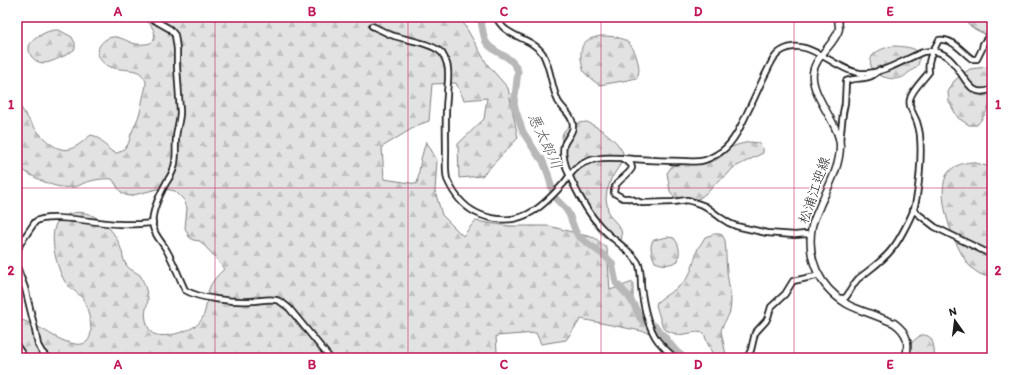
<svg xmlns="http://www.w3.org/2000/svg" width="1009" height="375" viewBox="0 0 1009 375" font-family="Itim,'Klee One',sans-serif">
  <defs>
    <pattern id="forest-firs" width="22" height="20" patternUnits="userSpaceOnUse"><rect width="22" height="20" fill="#e2e2e2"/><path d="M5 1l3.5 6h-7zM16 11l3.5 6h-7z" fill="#c1c1c1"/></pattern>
  </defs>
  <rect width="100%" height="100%" fill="#fff"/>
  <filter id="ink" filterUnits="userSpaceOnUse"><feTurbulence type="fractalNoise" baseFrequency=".025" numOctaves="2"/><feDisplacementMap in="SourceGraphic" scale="8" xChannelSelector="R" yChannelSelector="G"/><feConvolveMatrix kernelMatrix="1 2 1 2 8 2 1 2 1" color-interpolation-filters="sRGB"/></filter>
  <g filter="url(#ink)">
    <g fill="url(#forest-firs)" stroke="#7f7f7f">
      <path d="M 103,17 L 460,17 L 487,64 L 508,88 L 518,138 L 482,176 L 459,178 L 458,144 L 484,119 L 487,98 L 464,100 L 456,83 L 432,84 L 429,121 L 418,125 L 382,147 L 384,179 L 417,184 L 421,159 L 426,141 L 437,160 L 435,191 L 442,215 L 463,236 L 475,221 L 509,226 L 549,226 L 595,238 L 607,248 L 610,290 L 633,282 L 633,306 L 651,333 L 581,319 L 566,340 L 541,344 L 536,333 L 496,336 L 497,352 L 501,358 L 22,358 L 17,353 L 17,318 C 25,321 34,325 42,329 C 52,335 63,342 75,344 C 94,347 92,328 89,316 C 88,311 86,304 83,299 C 78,292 68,288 64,280 C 56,266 46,229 61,217 C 63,216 67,215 69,214 C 78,211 87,212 95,217 C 109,225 118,237 122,252 C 123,257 124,262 127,266 C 130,270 136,272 140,275 C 143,279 147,292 148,298 C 148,302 147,305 146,309 C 144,316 147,327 151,332 C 159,341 192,331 199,323 C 207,314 206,300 209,289 C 212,281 218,275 224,269 L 215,257 L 200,241 L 193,240 L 189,237 L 185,228 L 187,208 L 184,200 L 175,191 L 161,188 L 130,196 C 119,195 118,186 112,179 C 103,178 93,180 84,183 C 80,185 77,187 72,187 C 54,190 31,176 17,166 L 17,101 C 26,116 49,155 70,149 C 79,146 84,140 91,135 C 103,136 108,154 117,153 C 121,152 125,148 127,146 C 129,143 130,138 131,134 C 134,127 138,119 140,112 C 142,106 142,100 144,94 C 145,90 146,86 146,82 C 145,79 143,76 141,74 C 133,66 110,74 100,59 C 97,55 98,51 99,47 C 102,41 109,36 116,37 C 128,39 131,46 145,44 C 148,44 151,43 153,41 C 155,38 155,32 153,29 C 144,9 119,23 103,17 Z"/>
      <path d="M 963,17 L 992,17 L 992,38 C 979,30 972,31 963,17 Z"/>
      <path d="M 59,30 L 72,37 L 75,43 L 75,49 C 70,53 65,56 59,58 C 55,60 49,63 44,63 C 36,63 28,56 29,47 C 29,41 44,32 50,31 C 53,30 56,30 59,30 Z"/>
      <path d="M 601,36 C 620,36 632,39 637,59 C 639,66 640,71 637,78 L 623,81 L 599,85 C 594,81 588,77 584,72 C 582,68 582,63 581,59 C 580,42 586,39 601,36 Z"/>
      <path d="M 893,46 C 898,46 909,47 914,49 C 916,50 917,52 918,54 C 922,64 916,68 908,73 C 906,75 903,78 900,78 C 894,80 885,78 879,75 C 875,73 873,70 871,66 C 867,53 883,48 893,46 Z"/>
      <path d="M 987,67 L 992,71 C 992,96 994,105 977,125 L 969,125 L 958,118 L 949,102 L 948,92 L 954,81 L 964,73 L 970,69 Z"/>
      <path d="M 587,122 C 600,128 617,139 623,153 L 620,165 L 611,179 L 607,191 L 606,199 L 609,215 L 618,225 L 621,230 L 622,236 L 621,240 C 618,242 616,243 613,242 C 597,239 568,185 564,169 C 562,161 560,140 563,133 C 568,123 578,123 587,122 Z"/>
      <path d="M 751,142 L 758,143 L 763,148 L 763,153 L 733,168 L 727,175 L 716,183 L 710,190 L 700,198 L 691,201 L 677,201 L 675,199 L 670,191 L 667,173 L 672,166 L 716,160 C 721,157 724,153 729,149 C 734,145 744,143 751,142 Z"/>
      <path d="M 972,162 L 987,166 L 992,164 L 992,267 L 988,275 L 985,276 C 978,274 972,269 968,264 C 954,245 936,199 946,176 C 951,166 962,163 972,162 Z"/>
      <path d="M 714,234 L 719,234 L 722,235 L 725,240 C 726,251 726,261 727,271 C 728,286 733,295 730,311 C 728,319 722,324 721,331 L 726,355 C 722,358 719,358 714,357 L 707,342 L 704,333 L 697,332 L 678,335 L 666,330 L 662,325 L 656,305 L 657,302 C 666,294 681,288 687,278 C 693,270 694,258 698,248 C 700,245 703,241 705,237 Z"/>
      <path d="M 668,237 L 674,238 C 680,246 680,251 678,261 C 669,265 665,266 655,262 C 652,255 649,247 653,240 Z"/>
      <path d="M 921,335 C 923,335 926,335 928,336 C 934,339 935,352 934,358 L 902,358 C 907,347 911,342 921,335 Z"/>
    </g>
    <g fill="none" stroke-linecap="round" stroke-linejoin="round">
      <path stroke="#b8b8b8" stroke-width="7" d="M 480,17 C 482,24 483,36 486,42 C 494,55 512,54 518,71 L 515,96 L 514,104 L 516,111 L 523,132 L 539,157 L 542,159 L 548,174 L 553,193 L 555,198 L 565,208 L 569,214 L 575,230 L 578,236 L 606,257 L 612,263 L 616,283 L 629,297 L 634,305 L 640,318 L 643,321 L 653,325 L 656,327 L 664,336 L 671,345 L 677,352 L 685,358"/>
      <g stroke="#1c1c1c" stroke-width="8">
        <g id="minor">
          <path d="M 149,17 L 170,29 L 175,35 L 177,49 L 177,67 L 180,112 C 180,121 176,130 176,139 C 175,148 177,158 174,167 C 173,173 169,178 166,183 C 160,194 150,214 153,227 C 155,236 163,243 167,251 C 174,263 179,277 185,290 C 199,299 235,302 251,301 C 259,301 268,298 276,300 C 281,301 285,305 289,308 L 330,358"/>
          <path d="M 496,17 C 498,21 500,24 503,27 C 514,38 534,40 543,54 C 551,69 551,86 558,101 C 562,109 573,115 573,126 C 573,133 566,139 564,145 C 560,160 573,184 580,197 C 587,210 596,223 607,233 C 615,241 636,255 639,265 C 641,272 641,279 641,286 C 643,304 647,326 658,341 C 663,347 669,353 675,358"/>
          <path d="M 372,26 C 379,29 386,33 394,36 C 407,40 432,43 442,53 C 444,56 446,61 447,64 C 450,73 447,86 447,96 C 445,114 446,133 446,151 C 446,160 445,170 447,179 C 450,186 454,193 459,199 C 469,211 482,217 497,219 C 527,223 545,204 564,183 C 567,179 570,175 573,171 C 580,163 592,159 602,158 C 612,157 623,158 634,159 C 649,160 665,161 681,161 C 688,161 695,162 701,161 C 708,160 716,155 722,151 C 734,142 742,124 748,111 C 754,99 759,87 765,75 C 770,66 773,55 783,50 C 808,36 834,70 860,73 C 882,75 903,60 923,52 C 965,44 959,105 992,89"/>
          <path d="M 840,141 L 843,113 L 845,103 L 846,81 C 859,76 868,82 879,70"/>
          <path d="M 623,159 L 631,164 L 632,168 C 628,177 613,181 614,193 L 623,198 L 629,198 L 642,203 L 673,202 L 687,200 L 691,201 L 705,206 L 721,218 L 729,223 L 736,226 L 767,233 L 795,235 L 806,234 L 811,236"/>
          <polyline points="913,210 935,227 943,231 992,255"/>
          <path d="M 17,252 L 20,244 L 35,222 C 46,212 102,224 119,224 C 130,225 141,224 153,223"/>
          <polyline points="17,267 25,288 34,325 38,345 42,352 48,358"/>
          <path d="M 839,298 L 845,298 C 850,293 852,285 858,279 C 869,270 883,261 892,249 C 899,241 910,219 914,209 C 919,191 922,155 920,136 C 920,132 918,126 917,122 C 914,114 908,107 910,99 C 912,90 924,79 929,72 C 927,59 933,51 939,40 C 953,38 962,52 972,59 L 977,59 L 982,49 L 983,44 L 992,31"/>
          <polyline points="17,346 25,358"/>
          <polyline points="747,358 751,350 755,333 766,321 768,317 771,307 785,294 793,281 816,276 818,275"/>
        </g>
      </g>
      <g stroke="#1c1c1c" stroke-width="9">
        <path id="major" d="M 838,17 C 838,21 839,25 839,29 C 836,43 815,56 813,73 C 810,95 840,124 840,146 C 840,166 829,186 821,203 C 818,211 814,218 812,226 C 806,258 819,287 847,304 C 852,307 858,309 863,311 C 874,315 884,319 894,323 C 908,333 909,342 906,358"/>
      </g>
      <use href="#minor" stroke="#fff" stroke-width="4.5"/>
      <use href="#major" stroke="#fff" stroke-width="6"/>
    </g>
  </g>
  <path fill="none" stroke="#c2185b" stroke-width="1" stroke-opacity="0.55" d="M 215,17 L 215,358M 408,17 L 408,358M 601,17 L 601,358M 794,17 L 794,358M 17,188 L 992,188"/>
  <g text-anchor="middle" stroke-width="3" stroke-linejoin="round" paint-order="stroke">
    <g font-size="14" fill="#1c1c1c" stroke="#fff">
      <text transform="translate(814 190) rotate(-71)" y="5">松浦江迎線</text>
    </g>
    <g font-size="15" font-style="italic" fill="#5a5a5a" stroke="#fff">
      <text transform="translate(545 141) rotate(65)" y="5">悪太郎川</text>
    </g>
  </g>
  <rect width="1009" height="375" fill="none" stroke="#fff" stroke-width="44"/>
  <g transform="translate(955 321) rotate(346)" stroke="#ffffff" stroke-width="3" paint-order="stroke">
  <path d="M0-3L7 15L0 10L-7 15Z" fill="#1c1c1c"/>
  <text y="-6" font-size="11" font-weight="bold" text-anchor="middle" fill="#1c1c1c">N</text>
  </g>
  <rect x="22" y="22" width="965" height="331" fill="none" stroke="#c2185b" stroke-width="1.5"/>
  <g font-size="13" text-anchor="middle" font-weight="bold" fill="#c2185b">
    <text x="118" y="16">A</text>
    <text x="312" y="16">B</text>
    <text x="504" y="16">C</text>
    <text x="698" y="16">D</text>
    <text x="890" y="16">E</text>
    <text x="11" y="109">1</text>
    <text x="998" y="109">1</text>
    <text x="11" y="275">2</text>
    <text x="998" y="275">2</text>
    <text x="118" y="369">A</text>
    <text x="312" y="369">B</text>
    <text x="504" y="369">C</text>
    <text x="698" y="369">D</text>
    <text x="890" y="369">E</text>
  </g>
</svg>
